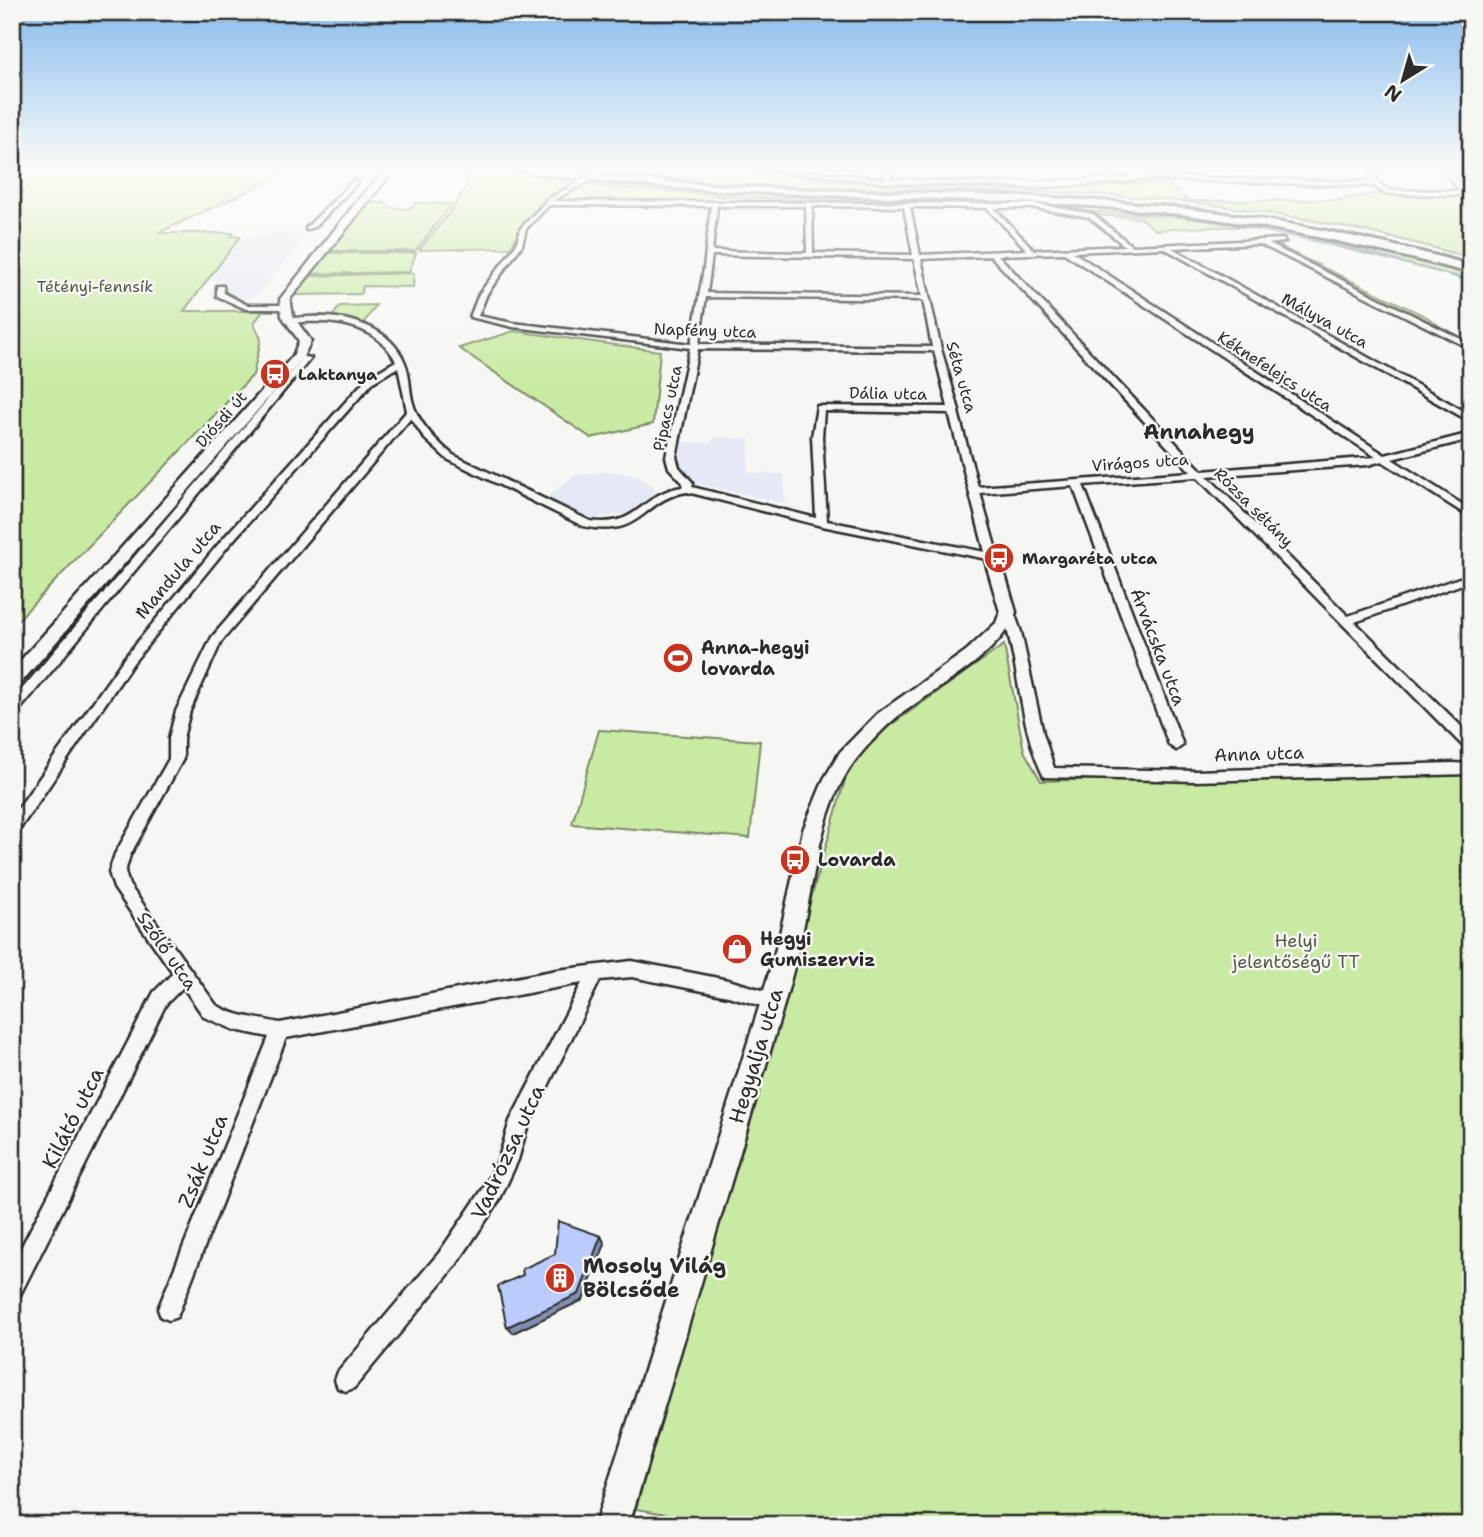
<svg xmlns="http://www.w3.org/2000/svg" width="1483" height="1537" viewBox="0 0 1483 1537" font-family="'Shantell Sans',sans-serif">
  <rect width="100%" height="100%" fill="#f6f6f2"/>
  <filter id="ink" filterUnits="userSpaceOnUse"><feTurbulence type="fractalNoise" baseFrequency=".0143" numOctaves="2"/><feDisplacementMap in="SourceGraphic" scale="14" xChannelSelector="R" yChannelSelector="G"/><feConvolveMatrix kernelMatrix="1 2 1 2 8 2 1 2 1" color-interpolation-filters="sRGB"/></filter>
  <g filter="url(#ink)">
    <g fill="#e4e9f5">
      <polygon points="296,233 303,240 259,292 235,304 218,295 209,295 223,280 205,280 240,237"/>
      <polygon points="716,437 749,439 748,473 784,474 785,503 698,484 679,468 680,442 710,443"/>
      <polygon points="609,471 638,476 657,490 633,513 593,518 565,510 546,498 573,476"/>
    </g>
    <g fill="#c9eaa3" stroke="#7a8a67" stroke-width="2">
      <polygon points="12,166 301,166 158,233 233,233 231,236 240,237 184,311 263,311 254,323 261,339 253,375 12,626"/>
      <polygon points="453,166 487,166 500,172 497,166 599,183 595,186 741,197 913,202 558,202 541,205 521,229 510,248 419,250 452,210 469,181"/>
      <path d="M 569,166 L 721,166 L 835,181 L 972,186 L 1167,183 L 1188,201 L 1339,200 L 1385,192 L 1471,193 L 1471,258 C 1332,218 1187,196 1043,192 C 886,187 725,192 569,166 Z"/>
      <polygon points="807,166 881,167 883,179 803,171"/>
      <polygon points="367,203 385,203 391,208 409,209 416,203 452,204 415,251 327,251"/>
      <path d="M 1037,205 C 1182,210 1329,233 1471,274 L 1471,280 L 1306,239 L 1306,237 C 1257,222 1206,227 1155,230 L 1141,218 L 1079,214 Z"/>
      <polygon points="1277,241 1283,244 1279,246 1427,317 1446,331 1268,243"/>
      <polygon points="326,253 416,253 409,272 310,274"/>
      <polygon points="414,273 413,287 363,286 361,294 296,295 309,276"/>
      <polygon points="376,305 363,324 331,318 340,306"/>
      <polygon points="514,331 660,351 653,424 591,438 459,348"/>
      <polygon points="1004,645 1024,751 1041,781 1471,769 1471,1525 734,1525 636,1509 849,766 888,727"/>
      <polygon points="599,730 760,741 750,838 572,824"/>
    </g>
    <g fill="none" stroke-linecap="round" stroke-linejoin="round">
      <g stroke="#6c88a2" stroke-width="2">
        <polyline points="498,166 527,171"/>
        <polyline points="891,166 893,178"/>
        <polyline points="1090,166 1130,170"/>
        <polyline points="1140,170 1144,166"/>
        <polyline points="1094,212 1181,217 1238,225"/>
        <polyline points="1248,228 1343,246 1464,279"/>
      </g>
      <polyline stroke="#6c88a2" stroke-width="2.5" points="1457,277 1471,281"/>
      <polyline stroke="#6c88a2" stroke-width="7" points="631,1525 633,1518"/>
      <g stroke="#2b2b2b" stroke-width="5">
        <g id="street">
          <polygon points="883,166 889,166 891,182 886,181"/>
          <polygon points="1071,166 1142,172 1145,174 1143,176 1372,182 1365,166 1371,166 1379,183 1387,190 1460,191 1439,166 1445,166 1466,191 1471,191 1471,195 1385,194 1374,186 1135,179 1133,176 1140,175"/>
          <polygon points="353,181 358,182 315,227 306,230 306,228"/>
          <path d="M 577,183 L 579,186 L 552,201 L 1035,204 L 1093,214 L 1132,246 L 1283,239 L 1285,242 L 1269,244 L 1471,344 L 1471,349 L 1260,244 L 1172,248 L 1471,415 L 1471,422 L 1164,248 L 1073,252 L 1385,455 L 1471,433 L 1471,439 L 1392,459 L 1471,510 L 1471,518 L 1382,461 L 1368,465 L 1207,476 L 1348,616 L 1471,574 L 1471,581 L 1355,622 L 1471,736 L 1471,750 L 1466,749 L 1197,477 L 1083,485 L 1183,745 L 1176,750 L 1169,745 L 1073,486 L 980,493 L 998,557 L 992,560 L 822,526 L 687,492 C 641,499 644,539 583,526 L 447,459 L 425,439 L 411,418 L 221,642 L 190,711 L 183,738 L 183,759 L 130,855 L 125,872 L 129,885 L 216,1005 C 236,1017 258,1018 280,1023 L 557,970 L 632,961 L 728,980 L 773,993 L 779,995 L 782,1001 L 779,1007 L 773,1009 L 728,996 L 632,977 L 600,980 L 526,1131 L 518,1160 L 499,1201 L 454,1268 L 354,1388 L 346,1391 L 338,1388 L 335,1380 L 338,1372 L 439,1253 L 485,1186 L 499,1158 L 510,1121 L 582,983 L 286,1038 L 177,1317 L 169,1320 L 161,1317 L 158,1309 L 269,1037 L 235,1030 L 204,1017 L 183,987 L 166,1004 L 20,1295 L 12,1298 L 12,1265 L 154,992 L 173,973 L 114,888 L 109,872 L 115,854 L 169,759 L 169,738 L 176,711 L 212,637 L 407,411 L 398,367 L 373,382 L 229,545 L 133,663 L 17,833 L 12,835 L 12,817 L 125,657 L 221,541 L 367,378 L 396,361 C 376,322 330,319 291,323 L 288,323 L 288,319 C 329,312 388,319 405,363 C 410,374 409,387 412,400 C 417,422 436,441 453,455 L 590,521 C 641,528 640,493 682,487 L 683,483 L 669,468 L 666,457 L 690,348 L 513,327 L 470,317 L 479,294 L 516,245 L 521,228 L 548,199 ZM 549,205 L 711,206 L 704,268 L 691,344 L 513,323 L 478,316 L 487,294 L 522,245 L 526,229 ZM 717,206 L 806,206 L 807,253 L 712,251 ZM 812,206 L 904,207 L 913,255 L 813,253 ZM 910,207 L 987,208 L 1027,250 L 920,255 ZM 994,208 L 1035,208 L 1089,217 L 1125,246 L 1034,250 ZM 1064,253 L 1376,457 L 1202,471 L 998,255 ZM 712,255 L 914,259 L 922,296 L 707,293 ZM 991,256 L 1191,472 L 978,487 L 958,412 L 959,410 L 941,349 L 921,259 ZM 706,297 L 923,300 L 932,347 L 699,344 ZM 698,349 L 934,351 L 948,407 L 817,406 L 812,437 L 816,518 L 692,487 L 693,483 L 679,467 L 676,457 ZM 824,411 L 949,413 L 985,552 L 827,521 L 822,437 Z"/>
          <polygon points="217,286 223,286 224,293 247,305 283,305 287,307 283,309 246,309 217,296"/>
          <polygon points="295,355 311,358 17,713 12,715 12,701 301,360 295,359"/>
          <path d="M 1008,608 L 1014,612 L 1021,632 L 1043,733 L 1054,768 L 1195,771 L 1453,763 L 1471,764 L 1471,774 L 1195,781 L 1044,777 C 1019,727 1020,665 1002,612 Z"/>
        </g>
      </g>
      <g stroke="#2b2b2b" stroke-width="5">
        <g id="secondary">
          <polygon points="389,166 397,166 290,299 293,316 311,341 302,359 18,686 12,688 12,670 293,356 299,341 282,316 280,299 358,200"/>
          <polygon points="743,166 889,179 984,183 1125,178 1139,172 1145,166 1153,166 1145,176 1126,182 1031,188 889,183"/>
          <path d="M 992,552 L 1000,557 L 1016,612 C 998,660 928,690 890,723 C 878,734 864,749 854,762 C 822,805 815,872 804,924 C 799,950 792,975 785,1001 L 629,1525 L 595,1525 L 761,1001 L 779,938 L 803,830 L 824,779 L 840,752 L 877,714 L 966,651 L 996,623 L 1000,612 L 984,557 Z"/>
        </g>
      </g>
      <g stroke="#2b2b2b" stroke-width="6">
        <path id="highway" d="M 511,166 C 540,166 567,172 595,175 C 644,180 693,184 743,187 C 882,194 1021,192 1160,206 C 1265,216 1369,238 1471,265 L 1471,273 C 1354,243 1238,217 1117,208 C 948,195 778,199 610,182 C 589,180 525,175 511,166 Z"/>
      </g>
      <use href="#street" fill="#f6f6f2" fill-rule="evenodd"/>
      <use href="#secondary" fill="#f6f6f2" fill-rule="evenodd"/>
      <use href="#highway" fill="#f6f6f2" fill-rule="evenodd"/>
      <g stroke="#2b2b2b" stroke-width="9" stroke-linecap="butt">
        <polyline id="street-bridge" points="577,185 610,166"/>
      </g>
      <use href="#street-bridge" stroke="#f6f6f2" stroke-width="6"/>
    </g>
    <polygon fill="#838fb0" stroke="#2b2b2b" stroke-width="2" points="601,1236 605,1244 583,1300 513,1333 507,1327"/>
    <polygon fill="#bbccfc" stroke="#2b2b2b" stroke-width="2" points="558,1221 601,1236 579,1294 507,1327 498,1286 523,1275 522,1269 555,1254"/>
  </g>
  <linearGradient id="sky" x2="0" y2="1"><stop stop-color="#87bbec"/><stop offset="0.44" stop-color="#fbfbf9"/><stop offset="1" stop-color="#fbfbf9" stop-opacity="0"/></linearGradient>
  <rect width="1483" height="381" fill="url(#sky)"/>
  <defs>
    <g id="bus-disc" transform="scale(1.575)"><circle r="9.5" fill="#c8321e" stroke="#f6f6f2"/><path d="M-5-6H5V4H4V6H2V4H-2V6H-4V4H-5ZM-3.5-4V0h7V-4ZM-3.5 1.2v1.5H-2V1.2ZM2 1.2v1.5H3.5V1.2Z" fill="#fff"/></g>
    <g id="stadium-disc" transform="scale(1.575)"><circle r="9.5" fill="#c8321e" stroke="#f6f6f2"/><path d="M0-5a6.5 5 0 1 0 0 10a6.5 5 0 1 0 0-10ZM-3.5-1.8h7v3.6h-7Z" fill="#fff"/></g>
    <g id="shop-disc" transform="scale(1.575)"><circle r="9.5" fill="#c8321e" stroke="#f6f6f2"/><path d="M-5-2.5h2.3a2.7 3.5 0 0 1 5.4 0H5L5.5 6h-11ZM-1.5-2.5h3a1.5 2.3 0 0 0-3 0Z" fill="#fff"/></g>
    <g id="building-disc" transform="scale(1.575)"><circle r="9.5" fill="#c8321e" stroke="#f6f6f2"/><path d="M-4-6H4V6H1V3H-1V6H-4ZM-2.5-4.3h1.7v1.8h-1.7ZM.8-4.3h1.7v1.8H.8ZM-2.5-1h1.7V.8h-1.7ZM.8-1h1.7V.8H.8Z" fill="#fff"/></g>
  </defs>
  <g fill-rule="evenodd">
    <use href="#bus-disc" x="275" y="374"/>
    <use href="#bus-disc" x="999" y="558"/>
    <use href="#stadium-disc" x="678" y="658"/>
    <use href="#bus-disc" x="795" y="860"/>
    <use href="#shop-disc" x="737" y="949"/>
    <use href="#building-disc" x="560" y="1278"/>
  </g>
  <g text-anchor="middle" stroke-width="5" stroke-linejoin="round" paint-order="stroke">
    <g font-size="16" fill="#525b49" stroke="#f6f6f2">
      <text x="95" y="292">Tétényi-fennsík</text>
    </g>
    <g font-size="16" fill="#2b2b2b" stroke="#f6f6f2">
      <text transform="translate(1325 320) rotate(29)" y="6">Mályva utca</text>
      <text transform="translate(705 330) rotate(2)" y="6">Napfény utca</text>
      <text transform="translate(1275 371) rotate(33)" y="6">Kéknefelejcs utca</text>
      <text transform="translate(962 377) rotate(74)" y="6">Séta utca</text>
      <text transform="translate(888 393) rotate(1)" y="6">Dália utca</text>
      <text transform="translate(667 408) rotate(-78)" y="6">Pipacs utca</text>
      <text transform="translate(221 419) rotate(-49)" y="6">Diósdi út</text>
      <text transform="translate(1140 462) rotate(-4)" y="6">Virágos utca</text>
      <text transform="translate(1254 507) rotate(45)" y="6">Rózsa sétány</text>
    </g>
    <g font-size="16" font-weight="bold" fill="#2b2b2b" stroke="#f6f6f2" text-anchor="start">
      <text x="298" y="380">Laktanya</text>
      <text x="1022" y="564">Margaréta utca</text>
    </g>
    <g font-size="18" fill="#2b2b2b" stroke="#f6f6f2">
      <text transform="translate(178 570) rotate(-50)" y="6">Mandula utca</text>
      <text transform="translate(1158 647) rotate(69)" y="6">Árvácska utca</text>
      <text transform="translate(1259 754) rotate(-2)" y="6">Anna utca</text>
      <text transform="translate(167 951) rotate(55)" y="6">Szőlő utca</text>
    </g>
    <g font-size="18" font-weight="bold" fill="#2b2b2b" stroke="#f6f6f2" text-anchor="start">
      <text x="701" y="654">Anna-hegyi<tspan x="701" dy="21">lovarda</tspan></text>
      <text x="818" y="866">Lovarda</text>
      <text x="760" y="945">Hegyi<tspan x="760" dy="21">Gumiszerviz</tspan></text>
    </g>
    <g font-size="18" fill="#525b49" stroke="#f6f6f2">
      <text x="1296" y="947">Helyi<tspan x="1296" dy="21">jelentőségű TT</tspan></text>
    </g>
    <g font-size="21" font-weight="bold" fill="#2b2b2b" stroke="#f6f6f2">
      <text x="1199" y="439">Annahegy</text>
    </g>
    <g font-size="21" fill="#2b2b2b" stroke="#f6f6f2">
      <text transform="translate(756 1056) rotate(-73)" y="7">Hegyalja utca</text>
      <text transform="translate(73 1118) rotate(-63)" y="7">Kilátó utca</text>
      <text transform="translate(508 1152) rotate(-65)" y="7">Vadrózsa utca</text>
      <text transform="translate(203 1161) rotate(-68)" y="7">Zsák utca</text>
    </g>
    <g font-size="21" font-weight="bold" fill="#2b2b2b" stroke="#f6f6f2" text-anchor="start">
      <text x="583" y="1273">Mosoly Világ<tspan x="583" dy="24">Bölcsőde</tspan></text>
    </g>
  </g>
  <rect width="1483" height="1537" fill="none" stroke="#f6f6f2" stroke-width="42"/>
  <rect x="21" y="21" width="1441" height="1495" fill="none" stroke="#2b2b2b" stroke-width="2.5" filter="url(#ink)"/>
  <g transform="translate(1403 80) rotate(217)" stroke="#f6f6f2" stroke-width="5" paint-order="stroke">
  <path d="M0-5L12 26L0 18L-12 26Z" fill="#2b2b2b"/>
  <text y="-10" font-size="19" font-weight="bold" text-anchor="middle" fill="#2b2b2b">N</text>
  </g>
</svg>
